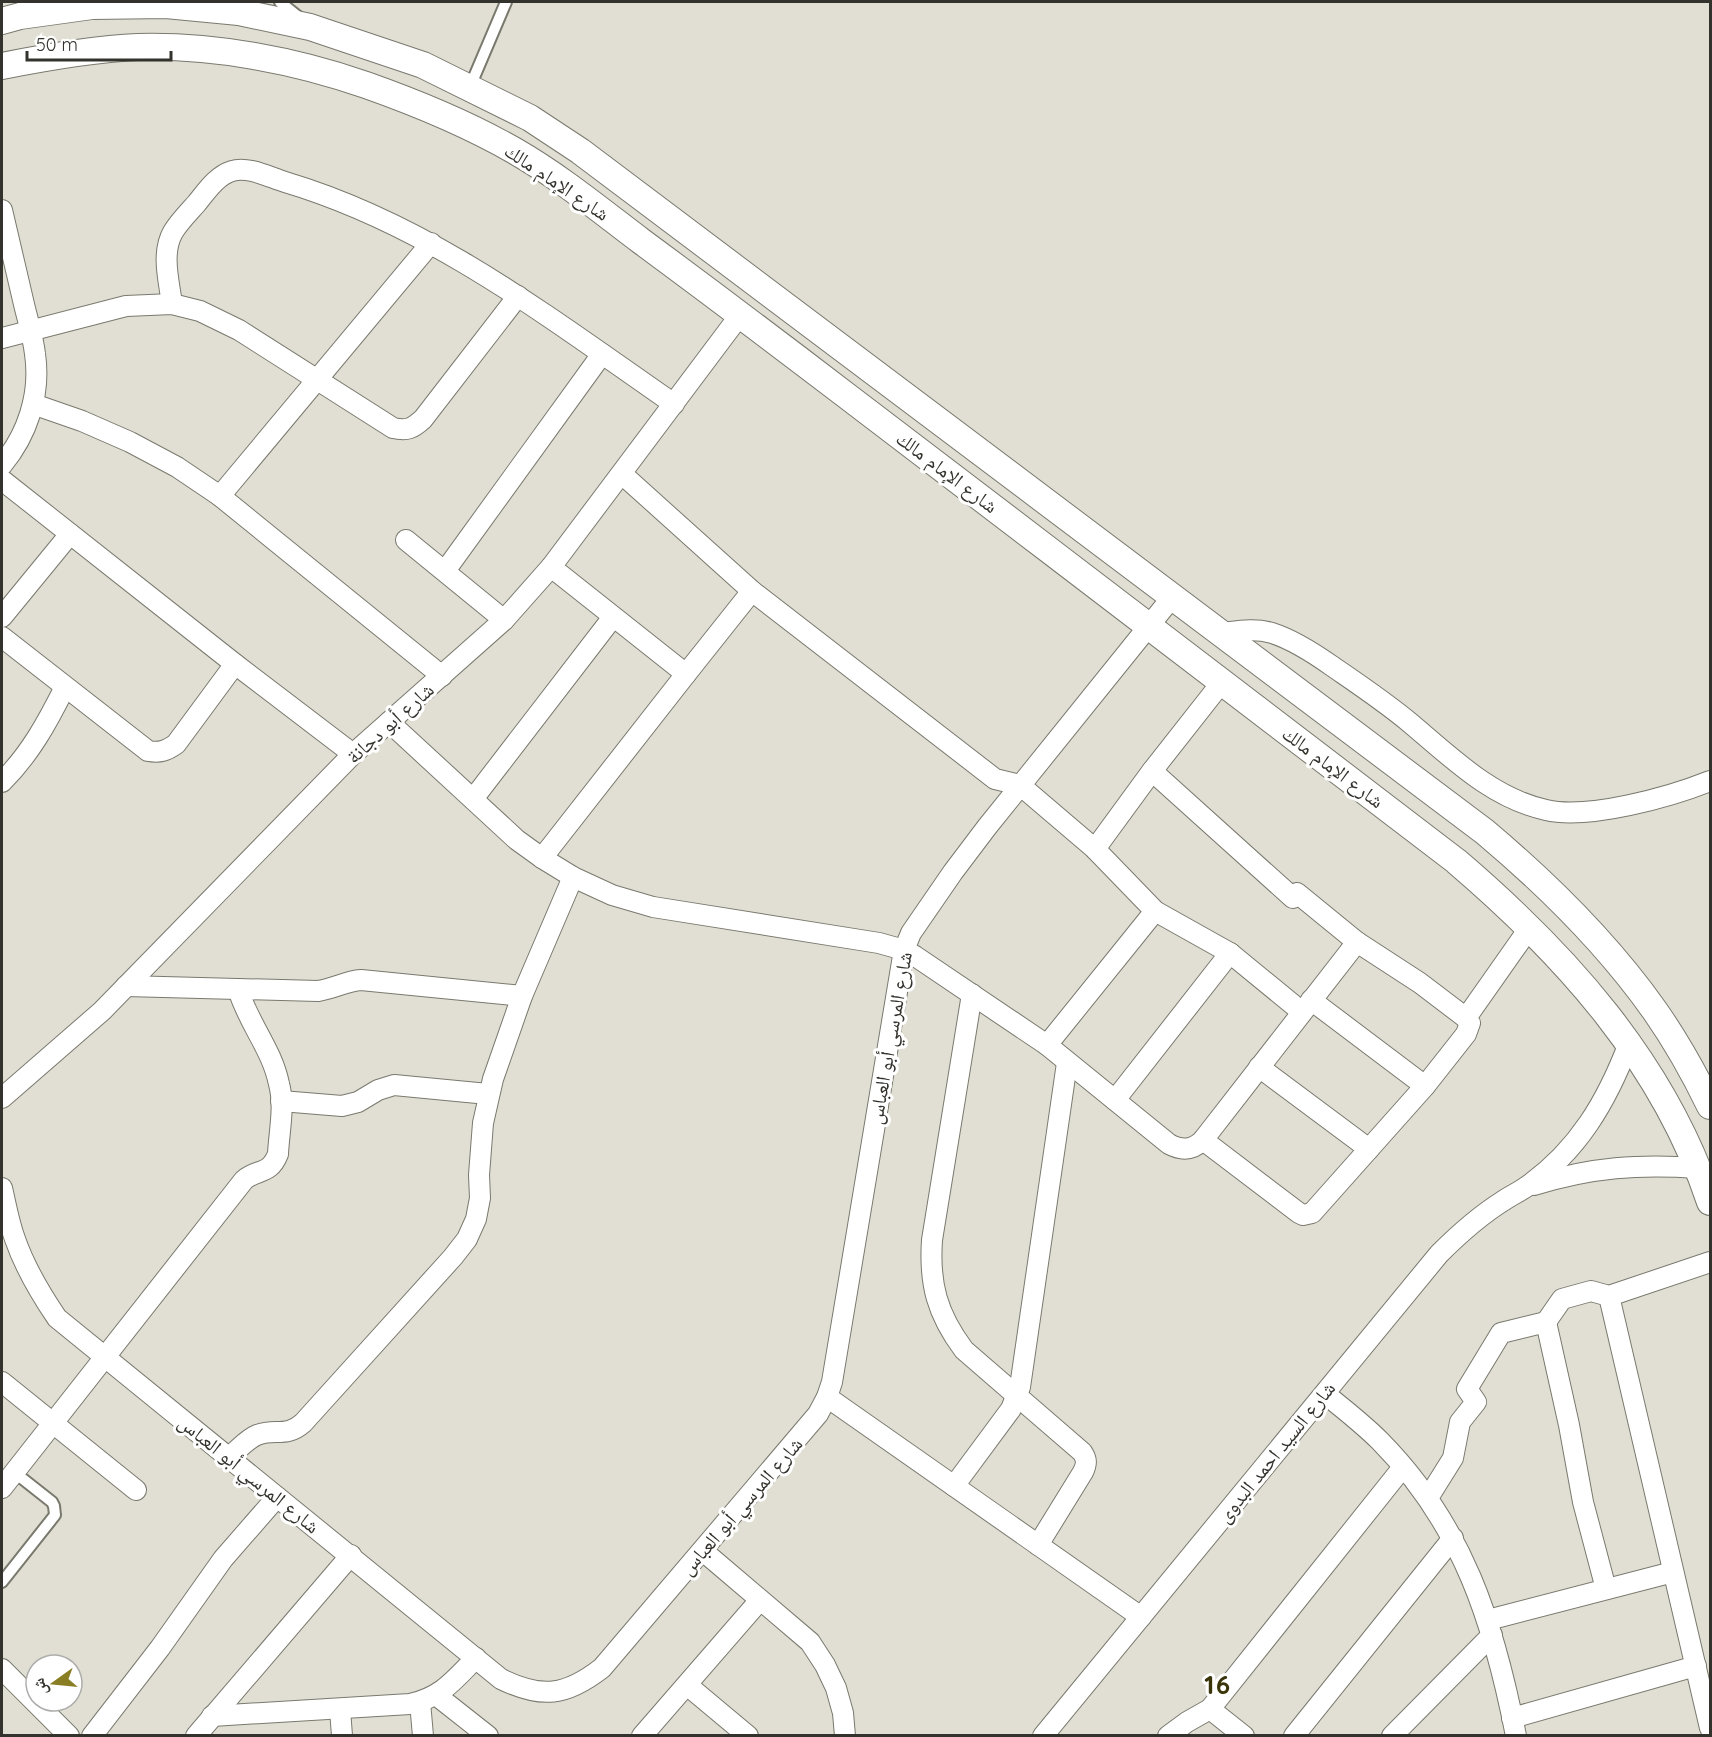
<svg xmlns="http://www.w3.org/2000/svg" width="1712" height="1737" viewBox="0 0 1712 1737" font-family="Quicksand,'Noto Naskh Arabic',sans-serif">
  <rect width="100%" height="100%" fill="#e1dfd3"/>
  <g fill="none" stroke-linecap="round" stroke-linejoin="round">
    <g stroke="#7a796e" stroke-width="14">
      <g id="service">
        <polyline points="280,2 301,19"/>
        <polyline points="469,89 506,2"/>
        <polyline points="2,1582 55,1515 54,1506 52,1502 14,1472"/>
      </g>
    </g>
    <g stroke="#7a796e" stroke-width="22">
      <g id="minor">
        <path d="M 2,210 C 9,240 16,270 23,300 C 27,318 33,336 35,354 C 41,395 27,435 2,465"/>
        <path d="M 172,304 C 169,281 161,253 173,232 C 179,222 188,213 196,204 C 206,192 216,176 232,171 C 248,166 269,177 285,182 C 430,225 551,319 674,404"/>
        <path d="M 2,338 L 126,306 L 172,304 L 200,311 L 239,330 L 393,428 C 407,431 412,429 423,419 L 518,296"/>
        <polyline points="33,404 82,421 130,442 177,467 220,496 442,676"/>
        <polyline points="622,474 752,591 995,779 1020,785 1095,849 1155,911 1230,953 1302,1012"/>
        <polyline points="2,480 235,664 353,754"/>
        <polyline points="220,496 431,243"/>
        <polyline points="406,540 504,620"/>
        <polyline points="551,567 686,674"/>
        <polyline points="445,571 602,354"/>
        <polyline points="2,617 70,534"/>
        <path d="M 1222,633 C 1239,631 1255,628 1272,633 C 1291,639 1315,654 1332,666 C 1358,684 1385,702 1409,722 C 1451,757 1491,798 1546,810 C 1588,820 1670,797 1710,781"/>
        <path d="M 2,637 L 148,751 C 160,753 166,751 176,744 L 235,664"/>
        <path d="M 389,722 L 517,840 L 542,858 L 573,877 L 612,895 L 653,907 L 879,943 L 904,950 L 915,956 L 1047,1045 L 1169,1144 C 1182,1151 1193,1150 1203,1140 L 1357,942"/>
        <polyline points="1152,771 1293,898 1297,893 1357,942 1420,983 1466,1018"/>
        <path d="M 2,782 C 30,754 47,723 65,687"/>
        <polyline points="473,799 613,617"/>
        <polyline points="1095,849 1152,771 1222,682"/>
        <polyline points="542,858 686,674 752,591"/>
        <path d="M 126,986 L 318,991 C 333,989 346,981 361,980 L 522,996"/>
        <path d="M 972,994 L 932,1240 C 929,1284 937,1314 964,1350 L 1082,1452 C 1087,1459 1087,1464 1083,1472 L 1038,1545"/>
        <polyline points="1311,1000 1425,1086"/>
        <polyline points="1047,1045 1155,911"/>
        <polyline points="1259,1067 1369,1149"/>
        <polyline points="2,1098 102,1011 353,754 504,620 551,567 740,315"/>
        <polyline points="1115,1100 1230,953"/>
        <polyline points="281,1101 342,1106 358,1102 378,1090 394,1085 488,1094"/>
        <polyline points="1203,1140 1299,1213 1303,1215 1312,1213 1425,1086 1466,1034 1470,1023 1466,1018 1530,927"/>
        <path d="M 1534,1185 C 1592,1167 1639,1164 1698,1168"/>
        <path d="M 2,1188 C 6,1205 9,1223 15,1239 C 25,1268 40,1293 57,1318 L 501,1679 C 542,1699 566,1696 602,1668 L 818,1414 L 827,1397 L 832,1382 L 904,950 L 911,933 L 953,872 L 987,827 L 1173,596"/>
        <polyline points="1609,1296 1710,1728"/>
        <polyline points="1546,1322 1569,1425 1583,1502 1606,1589"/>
        <polyline points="2,1382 136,1490"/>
        <path d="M 1325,1394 C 1344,1409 1363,1424 1380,1441 C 1463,1525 1494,1623 1516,1736"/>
        <polyline points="827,1397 1141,1617"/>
        <path d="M 229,1457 C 238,1450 247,1439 257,1435 C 275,1428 286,1438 303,1423 L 453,1257 L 467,1239 L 476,1219 L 480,1198 L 479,1175 L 483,1123 L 493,1079 L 522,996 L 573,877"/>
        <polyline points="954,1486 1011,1409 1020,1387 1067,1063"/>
        <path d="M 2,1488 L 244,1180 C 258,1168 269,1176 278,1154 C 279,1132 285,1106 279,1084 C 272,1049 248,1023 238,989"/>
        <polyline points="1428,1498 1453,1458 1460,1422 1476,1402 1467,1389 1501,1333 1546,1322 1562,1299 1591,1291 1609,1296 1710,1262"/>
        <polyline points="703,1551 810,1642 825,1665 836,1688 843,1713 845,1736"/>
        <polyline points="1488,1620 1673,1572"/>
        <polyline points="2,1669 69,1736"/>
        <polyline points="687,1685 748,1736"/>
        <polyline points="436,1695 488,1736"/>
        <polyline points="420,1702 423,1736"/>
        <polyline points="340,1709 342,1736"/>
        <polyline points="1210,1709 1244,1736"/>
        <path d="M 212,1716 L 410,1704 C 442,1697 454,1680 476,1658"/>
        <polyline points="1512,1718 1696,1666"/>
        <polyline points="92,1736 160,1648 223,1559 277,1497"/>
        <polyline points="196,1736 351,1555"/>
        <polyline points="642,1736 760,1600"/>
        <path d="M 1043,1736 L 1439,1254 C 1459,1234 1479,1216 1503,1201 C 1510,1196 1519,1192 1526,1187 C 1578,1151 1607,1101 1629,1043"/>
        <polyline points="1168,1736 1187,1722 1210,1709 1403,1467"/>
        <polyline points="1294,1736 1453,1538"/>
        <polyline points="1392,1736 1492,1635"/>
      </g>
    </g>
    <g stroke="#7a796e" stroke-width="28">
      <g id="tertiary">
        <path d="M 2,21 L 20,16 L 92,6 L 166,5 L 239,12 L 310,27 L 423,65 L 530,118 L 580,151 L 1485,832 C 1548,885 1607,943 1655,1011 C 1676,1041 1694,1073 1710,1106"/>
        <path d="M 2,66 C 47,57 92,49 138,47 C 214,45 294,60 366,85 C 417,103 468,124 515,151 C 560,177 600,210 641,241 C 710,292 779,344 847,396 C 1050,551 1253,705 1456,861 C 1565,954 1664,1063 1710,1202"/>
      </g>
    </g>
    <use href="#service" stroke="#fff" stroke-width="10"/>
    <use href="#minor" stroke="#fff" stroke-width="20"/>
    <use href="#tertiary" stroke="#fff" stroke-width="26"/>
  </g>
  <g text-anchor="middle" stroke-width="6" stroke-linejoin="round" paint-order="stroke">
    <g font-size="20" fill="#33322d" stroke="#fff">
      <text transform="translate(557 182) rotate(34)" y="7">شارع الإمام مالك</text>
      <text transform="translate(947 472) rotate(37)" y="7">شارع الإمام مالك</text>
      <text transform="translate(390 723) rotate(-42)" y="7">شارع أبو دجانة</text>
      <text transform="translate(1333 767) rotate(37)" y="7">شارع الإمام مالك</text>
      <text transform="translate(890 1038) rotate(-80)" y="7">شارع المرسي أبو العباس</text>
      <text transform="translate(1276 1452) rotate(-51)" y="7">شارع السيد احمد البدوى</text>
      <text transform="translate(249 1474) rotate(39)" y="7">شارع المرسي أبو العباس</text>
      <text transform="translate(741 1506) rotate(-49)" y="7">شارع المرسي أبو العباس</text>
    </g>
    <g font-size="26" font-weight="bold" letter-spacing="1.5" fill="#3a3509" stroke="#fff">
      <text x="1218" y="1694">16</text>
    </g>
  </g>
  <rect width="1712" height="1737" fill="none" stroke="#33322d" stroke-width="6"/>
  <g transform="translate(54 1683) rotate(255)"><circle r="28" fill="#ffffff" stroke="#adadab" stroke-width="1.5"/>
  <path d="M0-4.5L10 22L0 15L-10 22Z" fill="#8a7e25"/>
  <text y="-9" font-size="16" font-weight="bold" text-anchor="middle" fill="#33322d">ش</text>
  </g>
  <path d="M27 51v9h144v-9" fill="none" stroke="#33322d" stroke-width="3"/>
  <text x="36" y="51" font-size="18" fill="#33322d" stroke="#ffffff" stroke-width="4.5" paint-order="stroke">50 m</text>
</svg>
